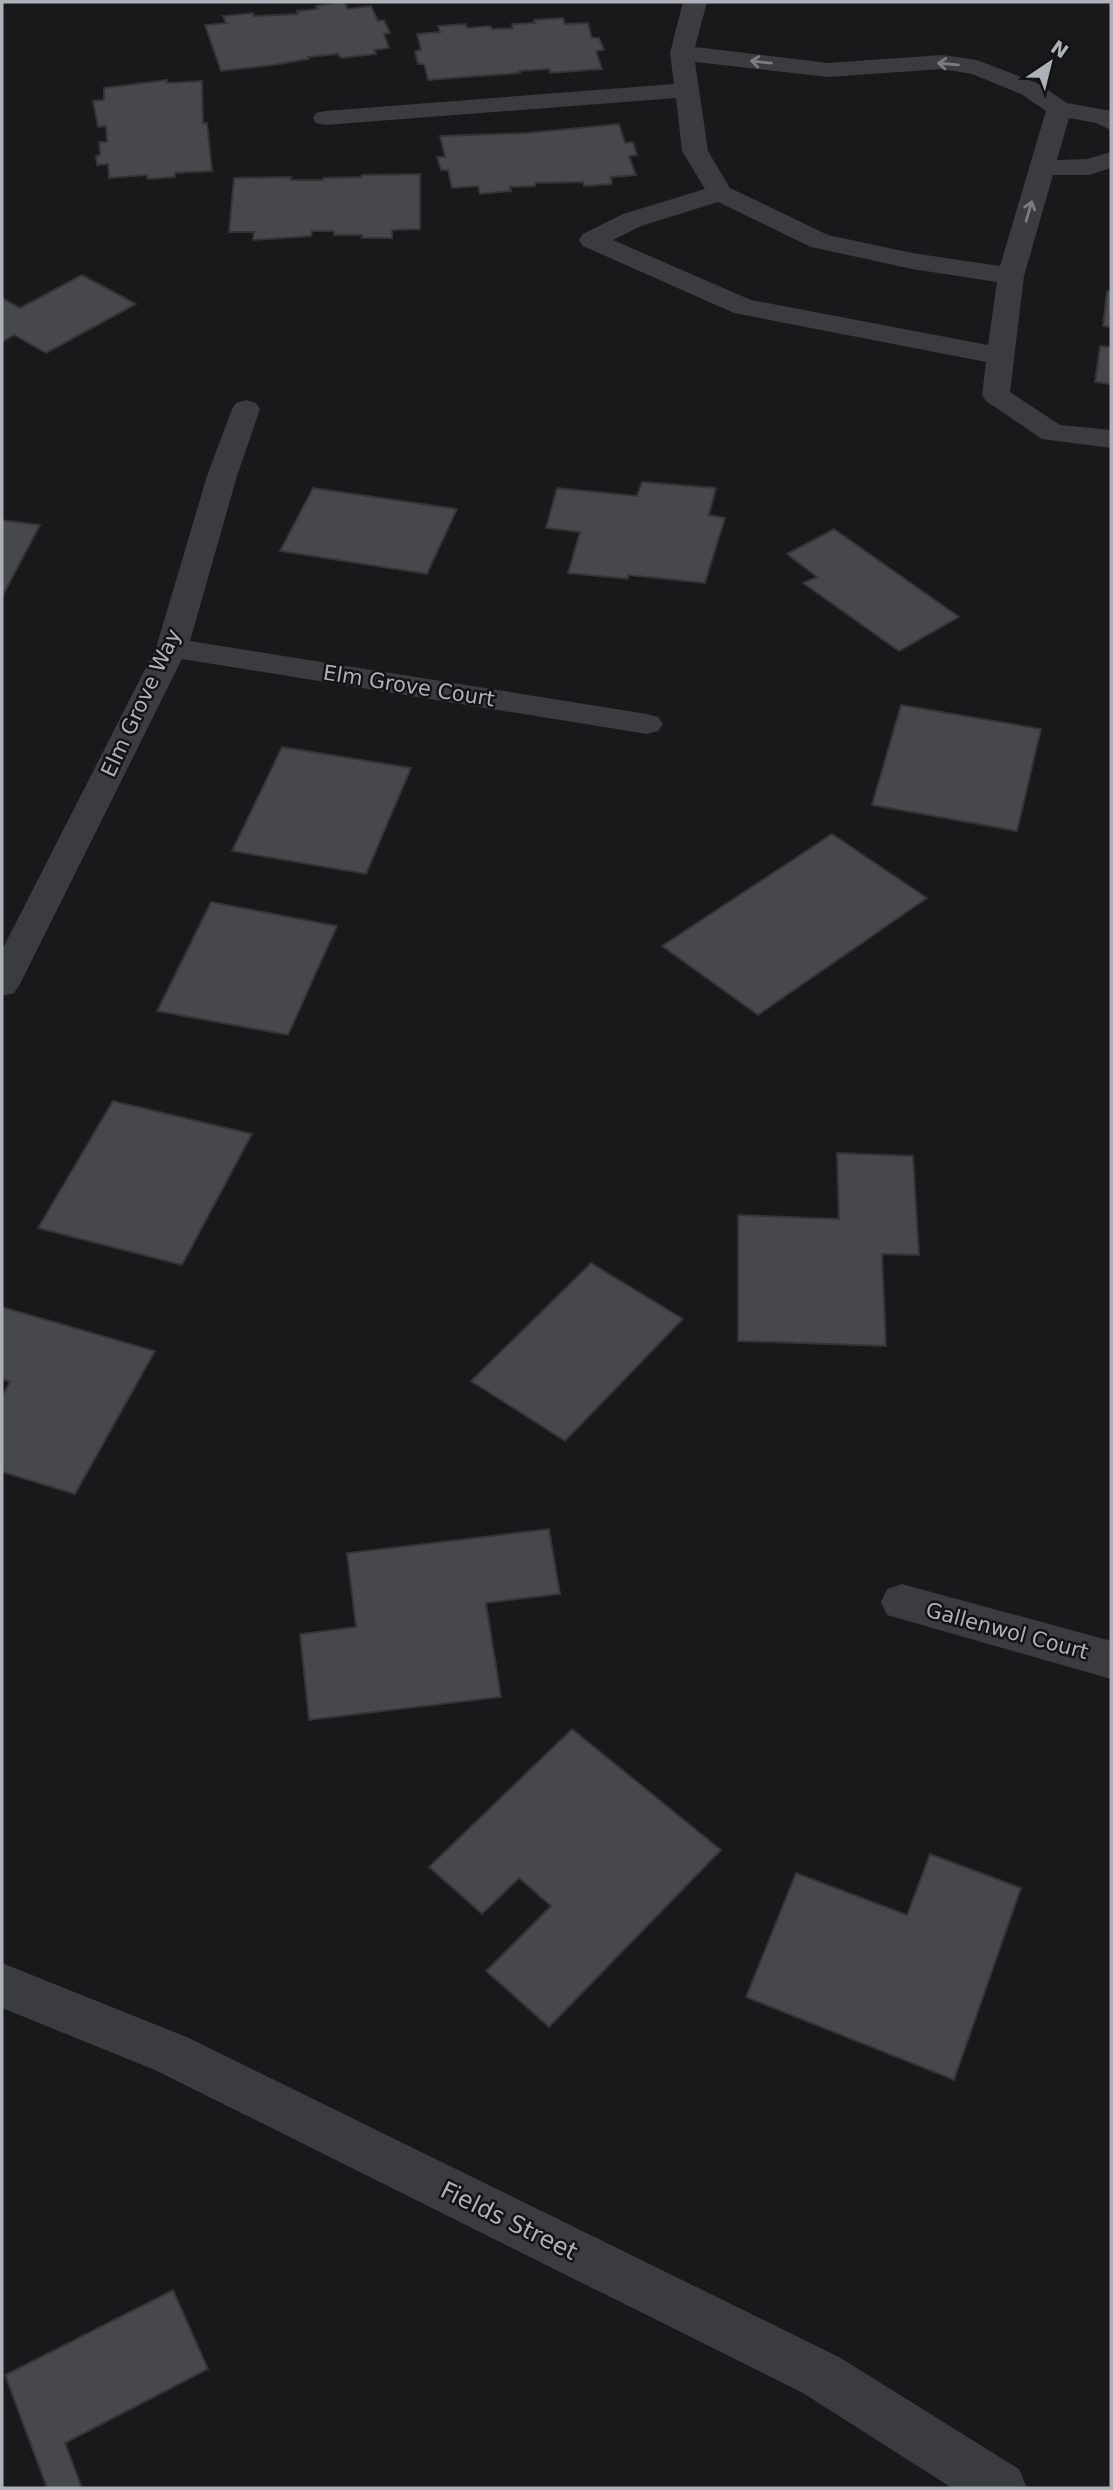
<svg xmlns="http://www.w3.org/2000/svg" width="1113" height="2490" viewBox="0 0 1113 2490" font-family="'DejaVu Sans',sans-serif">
  <rect width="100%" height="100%" fill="#19191b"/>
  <g fill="#46484b" stroke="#343437" stroke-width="2">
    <polygon points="344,2 348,9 371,6 378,21 384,20 390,33 384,34 389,48 374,50 376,54 341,58 338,54 308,57 309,59 273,65 221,71 205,25 226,23 223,16 253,13 254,16 298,14 297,11 318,9 316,6"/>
    <polygon points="563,18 565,24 588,23 592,38 599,38 604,50 596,51 602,69 550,73 550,69 519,71 520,73 428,80 424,64 418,64 415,51 421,50 417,34 440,32 438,26 466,24 467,28 491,26 492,29 513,28 512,24 535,23 534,20"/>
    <polygon points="167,80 167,83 202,81 203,123 207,123 212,171 175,173 175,177 147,179 147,175 109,178 108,164 97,165 96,156 100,155 99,142 107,142 106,126 98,127 93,101 104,100 104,88"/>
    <polygon points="619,124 625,143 633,142 637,155 629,156 636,175 611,177 612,184 584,186 583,182 535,183 535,186 510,187 511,191 480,194 478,186 452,188 448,170 441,170 437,157 445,157 440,136 527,133"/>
    <polygon points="420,174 420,229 392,230 392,238 362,238 362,235 334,235 334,231 312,231 311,236 253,240 254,232 229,232 234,178 291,177 290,180 323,180 323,178 361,177 362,175"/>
    <polygon points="82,275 136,304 46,353 14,335 2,342 2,298 20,308"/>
    <polygon points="1107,291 1111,292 1111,327 1103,326"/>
    <polygon points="1100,346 1111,347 1111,384 1095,382"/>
    <polygon points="642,482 716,488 709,515 725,518 705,583 628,575 628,579 568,573 580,532 546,528 557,488 637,496"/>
    <polygon points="313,488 457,509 427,574 280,551"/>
    <polygon points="2,520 40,525 2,597"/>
    <polygon points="834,529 959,617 899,651 803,583 817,577 787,554"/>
    <polygon points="901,705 1041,729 1017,831 872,805"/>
    <polygon points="282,747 411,768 366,874 232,851"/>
    <polygon points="832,834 927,898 758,1015 662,946"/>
    <polygon points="211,902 337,926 288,1035 157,1011"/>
    <polygon points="113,1101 252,1134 182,1265 38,1228"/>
    <polygon points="837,1153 913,1156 919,1255 882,1254 886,1346 738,1341 738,1215 839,1219"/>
    <polygon points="591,1263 683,1319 565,1441 471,1381"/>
    <polygon points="2,1307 155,1351 75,1494 2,1472 2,1396 10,1382 2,1379"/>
    <polygon points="549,1529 560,1594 486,1603 501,1697 309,1720 300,1634 356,1627 347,1553"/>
    <polygon points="572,1729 721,1850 549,2027 486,1971 551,1906 519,1878 482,1914 429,1867"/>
    <polygon points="930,1854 1021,1888 954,2080 746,1997 796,1873 907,1915"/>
    <polygon points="173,2290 208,2369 65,2443 82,2488 47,2488 5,2375"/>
  </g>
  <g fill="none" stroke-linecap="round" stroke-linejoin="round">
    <g fill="#3b3c40" fill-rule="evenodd">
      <path d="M 683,2 L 707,2 L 695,47 L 828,63 L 942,55 L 977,60 L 1039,84 L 1067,103 L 1111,111 L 1111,130 L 1096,123 L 1069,118 L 1057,160 L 1087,159 L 1111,152 L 1111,168 L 1089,175 L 1053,175 L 1024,276 L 1010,392 L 1060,425 L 1111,430 L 1111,448 L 1042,439 L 986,401 L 982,395 L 986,362 L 734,313 L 583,246 L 579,240 L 583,234 L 623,214 L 705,189 L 682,151 L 676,98 L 325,125 L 316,123 L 313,118 L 316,113 L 325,111 L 674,84 L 670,53 ZM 695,62 L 828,77 L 942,69 L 972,74 L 1021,94 L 1046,111 L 1000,266 L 912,253 L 828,235 L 730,188 L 708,151 ZM 718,202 L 811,247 L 912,269 L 997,282 L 988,345 L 751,300 L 613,240 L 641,226 Z"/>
      <polygon points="246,400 256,403 260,409 237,476 190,641 647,714 658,717 663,724 658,731 647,734 182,659 20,984 14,993 2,996 2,950 156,648 207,476 232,409 236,403"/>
      <polygon points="902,1584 1111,1641 1111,1679 887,1615 881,1602 887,1589"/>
      <polygon points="2,1963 189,2038 839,2357 1019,2469 1027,2488 952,2488 803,2393 155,2070 2,2008"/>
    </g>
  </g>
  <defs><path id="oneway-shaft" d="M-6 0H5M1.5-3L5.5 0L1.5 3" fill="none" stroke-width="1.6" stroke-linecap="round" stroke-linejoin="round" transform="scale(1.75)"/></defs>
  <g stroke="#7a7d83">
    <use href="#oneway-shaft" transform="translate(761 62) rotate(-174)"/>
    <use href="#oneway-shaft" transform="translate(948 64) rotate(-175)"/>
    <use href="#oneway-shaft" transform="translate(1029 211) rotate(-74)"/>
  </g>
  <g text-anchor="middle" stroke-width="5" stroke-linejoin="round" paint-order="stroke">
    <g font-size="21" fill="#adb2ba" stroke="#141416">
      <text transform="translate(409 686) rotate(9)" y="7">Elm Grove Court</text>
      <text transform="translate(141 703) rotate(-65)" y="7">Elm Grove Way</text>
      <text transform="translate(1007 1631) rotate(15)" y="7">Gallenwol Court</text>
    </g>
    <g font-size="24" fill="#adb2ba" stroke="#141416">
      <text transform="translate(509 2221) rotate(26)" y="8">Fields Street</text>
    </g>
  </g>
  <rect width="1113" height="2490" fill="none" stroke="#adb2ba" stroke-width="7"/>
  <g transform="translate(1050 63) rotate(35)" stroke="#141416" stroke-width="5" paint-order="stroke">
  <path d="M0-5L12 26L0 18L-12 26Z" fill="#adb2ba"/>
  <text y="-10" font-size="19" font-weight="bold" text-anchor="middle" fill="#adb2ba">N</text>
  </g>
</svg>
